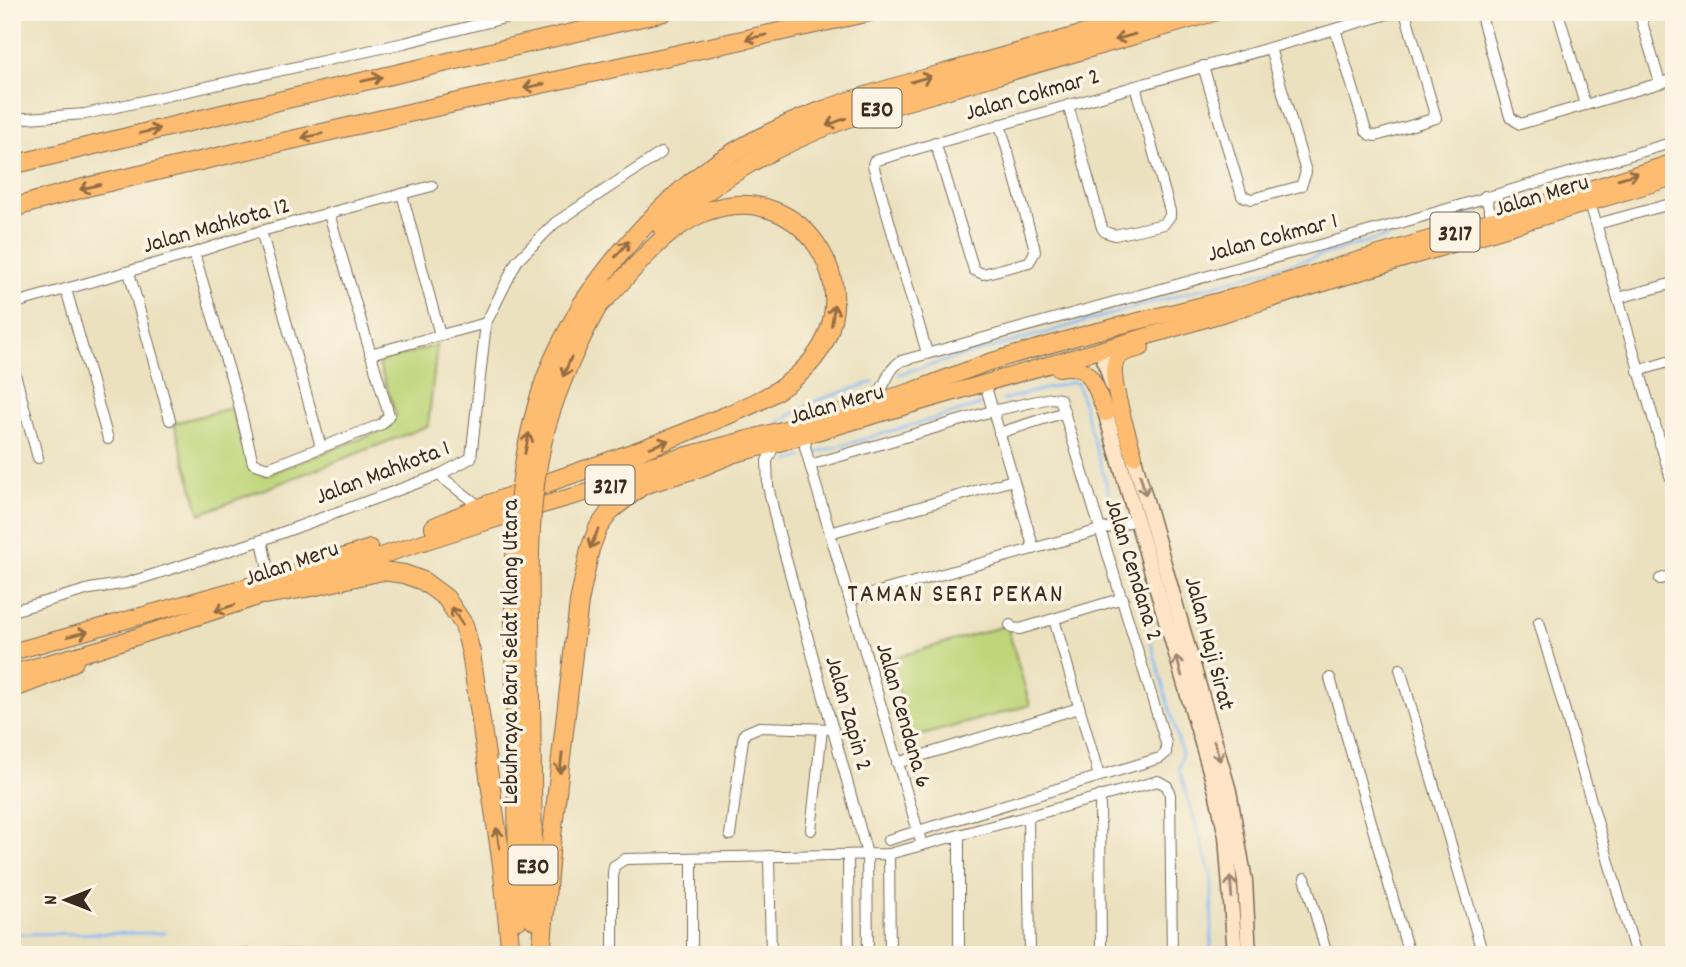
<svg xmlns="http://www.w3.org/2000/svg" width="1686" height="967" viewBox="0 0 1686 967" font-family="Dekko,sans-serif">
  <rect width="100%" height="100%" fill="#fcf5e5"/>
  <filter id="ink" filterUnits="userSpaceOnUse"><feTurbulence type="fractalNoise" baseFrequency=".0143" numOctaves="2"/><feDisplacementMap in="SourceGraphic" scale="14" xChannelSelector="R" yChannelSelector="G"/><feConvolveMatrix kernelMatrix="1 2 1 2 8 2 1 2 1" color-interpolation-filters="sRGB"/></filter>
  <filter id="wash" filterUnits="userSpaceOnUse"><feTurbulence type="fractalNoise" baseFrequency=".00686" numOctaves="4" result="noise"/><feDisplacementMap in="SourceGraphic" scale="28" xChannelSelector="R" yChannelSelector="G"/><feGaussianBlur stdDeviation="1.57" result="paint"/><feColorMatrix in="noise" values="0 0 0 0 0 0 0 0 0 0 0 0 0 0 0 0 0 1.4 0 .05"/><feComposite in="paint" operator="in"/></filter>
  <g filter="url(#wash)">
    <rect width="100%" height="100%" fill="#ebe1bf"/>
    <g fill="#bed579" stroke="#7c804c" stroke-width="2">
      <polygon points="437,345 428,426 200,514 174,423 231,408 250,467 266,475 384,430 396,415 378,362"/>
      <polygon points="1007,625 1030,705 912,738 890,659"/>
    </g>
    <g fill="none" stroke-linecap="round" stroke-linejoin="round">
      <g stroke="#86bbf4" stroke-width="2.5">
        <polyline points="1415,229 1481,210"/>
        <polyline points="899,374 1396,234"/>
        <polyline points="1002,400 1072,382 1077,383 1117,521"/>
        <polyline points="778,422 818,400 874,382"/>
        <polyline points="809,455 981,405"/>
        <polyline points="789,461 803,457"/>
        <polyline points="1119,528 1182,754 1179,769 1212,878 1211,955"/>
        <polyline points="12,934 165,933"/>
      </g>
    </g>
  </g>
  <g filter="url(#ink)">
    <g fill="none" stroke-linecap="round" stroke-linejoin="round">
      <g stroke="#796a56" stroke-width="12">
        <g id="minor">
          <polyline points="1480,12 1510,117 1520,124 1674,79"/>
          <polyline points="1558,12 1585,105"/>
          <polyline points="1639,12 1660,83"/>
          <polyline points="1335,29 1366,131 1370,135 1376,136 1436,118 1405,12"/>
          <polyline points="1203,66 1242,196 1252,199 1301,186 1306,172 1270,48"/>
          <polyline points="1068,105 1102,228 1105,232 1115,235 1164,224 1170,216 1170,211 1135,86"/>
          <polyline points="12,119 85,114 404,43 528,12"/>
          <polyline points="935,142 974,270 983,274 1029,262 1035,252 1034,246 1000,124"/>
          <polyline points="402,194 440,335"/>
          <polyline points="1485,196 1493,220"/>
          <polyline points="1590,203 1674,489"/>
          <polyline points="1597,224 1674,203"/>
          <polyline points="261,231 321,447"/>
          <polyline points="194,253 238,401 253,463 268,468 382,424 389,415 329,214"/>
          <polyline points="129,272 170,420"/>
          <polyline points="66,289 108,439"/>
          <polyline points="1618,298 1674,283"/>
          <polyline points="12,304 194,253 261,231 432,186"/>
          <polyline points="927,353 873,165 874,161 1395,12"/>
          <polyline points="370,354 486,323"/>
          <polyline points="12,363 38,458"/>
          <polyline points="1638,371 1674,360"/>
          <polyline points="985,384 1034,549"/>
          <path d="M 870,398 C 888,390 884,372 901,361 L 1400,223 L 1674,142"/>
          <polyline points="999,433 1065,412"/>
          <polyline points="807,435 805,447 810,465 922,845"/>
          <polyline points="775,444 767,461 768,486 777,526 867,854 868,955"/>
          <polyline points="1660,444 1674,441"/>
          <polyline points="810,465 992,411 1051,398 1060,399 1166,743 1166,753 1160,758 888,840"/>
          <polyline points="439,475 479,506"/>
          <polyline points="830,533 1013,480"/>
          <polyline points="262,540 270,580"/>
          <polyline points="1660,579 1674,575"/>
          <polyline points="850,600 1136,520"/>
          <polyline points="12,611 90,589 127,583 262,540 439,475 471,458 486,323 517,261 555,223 661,153"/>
          <polyline points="1054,619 1099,776"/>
          <polyline points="1539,622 1636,955"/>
          <polyline points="1010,625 1012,628 1020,629 1123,598"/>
          <polyline points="1400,669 1483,955"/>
          <polyline points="1330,678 1409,955"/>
          <polyline points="897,763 1079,708"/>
          <polyline points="1100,796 1101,955"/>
          <polyline points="1028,816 1030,955"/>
          <polyline points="811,830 822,729"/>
          <polyline points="730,835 743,739 745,733 759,727 833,729"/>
          <polyline points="959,836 959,955"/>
          <polyline points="889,854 890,955"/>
          <polyline points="848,855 849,955"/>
          <polyline points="769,856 771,955"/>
          <polyline points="692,859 692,955"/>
          <polyline points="1305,878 1327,955"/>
          <polyline points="50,955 184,953 306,955"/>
          <polyline points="613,955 613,873 614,866 625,859 889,854 1158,781 1167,786 1170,795 1172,955"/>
        </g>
      </g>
      <g stroke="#796a56" stroke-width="17">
        <g id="secondary">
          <polyline points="1101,349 1112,385"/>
          <polyline points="1103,405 1216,791 1226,836 1235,955"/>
          <polyline points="1131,448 1229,791 1245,881 1249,955"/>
        </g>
      </g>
      <g stroke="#796a56" stroke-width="18">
        <g id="trunk">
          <path d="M 1059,368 C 1092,361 1095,388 1106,413"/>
          <path d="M 1134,456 C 1129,436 1106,375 1117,359 C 1122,352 1133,350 1141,348"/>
          <polyline points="719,458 775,444 1172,329 1674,177"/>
          <polyline points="639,468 804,424 912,391 989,362 1090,333 1235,297 1493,220 1674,162"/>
          <path d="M 300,583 C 418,543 536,504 657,474"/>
          <polyline points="12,652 270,580 370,548"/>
          <polyline points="12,673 99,649 276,591"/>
          <polyline points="12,690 53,674 75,662"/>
        </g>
      </g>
      <g stroke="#796a56" stroke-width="20">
        <g id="motorway">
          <polyline points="12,165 222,114 664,12"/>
          <polyline points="12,208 87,187 413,112 870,12"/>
          <path d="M 662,228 C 716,177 777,145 845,119 L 1214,12"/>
          <path d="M 582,304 C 617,253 655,209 704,172 C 775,119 865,95 949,72 C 1019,52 1090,33 1160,12"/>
          <path d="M 434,527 C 522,487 617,463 706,424 C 739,410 773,398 799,374 C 882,301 805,173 705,212 C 660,230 632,274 598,306"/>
          <polyline points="265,595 312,587 382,571 404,574 423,581 446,598 464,625 471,653 502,865 511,955"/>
          <polyline points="532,776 534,920"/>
          <polyline points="517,780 518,920"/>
          <polyline points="541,955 550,853 579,602 590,549 598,528 611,510 643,485 696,469 730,455"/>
        </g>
      </g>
      <use href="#minor" stroke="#fff" stroke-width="10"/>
      <use href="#secondary" stroke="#ffe4c6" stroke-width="14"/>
      <use href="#trunk" stroke="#febc70" stroke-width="16"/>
      <use href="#motorway" stroke="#febc70" stroke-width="18"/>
      <g stroke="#796a56" stroke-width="20" stroke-linecap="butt">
        <g id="motorway-bridge">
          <path d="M 532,776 C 531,724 531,672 530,621 C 529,562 529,502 542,444 C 553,395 574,350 598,306"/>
          <path d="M 517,780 C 516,653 502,508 543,386 C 552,357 568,331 582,304"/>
        </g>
      </g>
      <use href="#motorway-bridge" stroke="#febc70" stroke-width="18"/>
    </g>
    <defs><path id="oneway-shaft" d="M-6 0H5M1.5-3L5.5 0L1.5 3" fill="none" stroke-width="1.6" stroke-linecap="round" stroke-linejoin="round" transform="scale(1.75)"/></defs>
    <g stroke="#936c43">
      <use href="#oneway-shaft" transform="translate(756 37) rotate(168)"/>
      <use href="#oneway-shaft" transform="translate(1125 37) rotate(164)"/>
      <use href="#oneway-shaft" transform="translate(372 79) rotate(-13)"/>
      <use href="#oneway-shaft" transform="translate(921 79) rotate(-16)"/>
      <use href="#oneway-shaft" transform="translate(534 86) rotate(168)"/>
      <use href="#oneway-shaft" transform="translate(836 122) rotate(159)"/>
      <use href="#oneway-shaft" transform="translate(150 131) rotate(-13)"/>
      <use href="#oneway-shaft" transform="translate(312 136) rotate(167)"/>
      <use href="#oneway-shaft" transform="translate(1628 176) rotate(-16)"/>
      <use href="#oneway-shaft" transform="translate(90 187) rotate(166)"/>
      <use href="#oneway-shaft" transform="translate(622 249) rotate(-50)"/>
      <use href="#oneway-shaft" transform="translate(833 315) rotate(-82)"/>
      <use href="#oneway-shaft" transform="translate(567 367) rotate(113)"/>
      <use href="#oneway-shaft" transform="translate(527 443) rotate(-78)"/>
      <use href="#oneway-shaft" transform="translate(659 444) rotate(-21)"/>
      <use href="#oneway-shaft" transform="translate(594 539) rotate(113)"/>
      <use href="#oneway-shaft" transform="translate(225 608) rotate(162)"/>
      <use href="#oneway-shaft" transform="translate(457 616) rotate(-123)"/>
      <use href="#oneway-shaft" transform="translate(78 634) rotate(-15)"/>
      <use href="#oneway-shaft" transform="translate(561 763) rotate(97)"/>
      <use href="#oneway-shaft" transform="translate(498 838) rotate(-98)"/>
    </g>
    <g stroke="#9d8772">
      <use href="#oneway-shaft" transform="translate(1143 485) rotate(74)"/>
      <use href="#oneway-shaft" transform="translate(1179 666) rotate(-106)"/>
      <use href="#oneway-shaft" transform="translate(1217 751) rotate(73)"/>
      <use href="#oneway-shaft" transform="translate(1231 887) rotate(-94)"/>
    </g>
  </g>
  <g text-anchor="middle" stroke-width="7" stroke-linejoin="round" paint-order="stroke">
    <g fill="#fcf5e5" stroke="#75675a" stroke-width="2">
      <rect x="852.5" y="88.5" width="49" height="39" rx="5"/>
      <rect x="1430.5" y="212.5" width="49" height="39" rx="5"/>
      <rect x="585.5" y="465.5" width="49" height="39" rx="5"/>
      <rect x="508.5" y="845.5" width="49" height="39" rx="5"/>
    </g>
    <g font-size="23" font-weight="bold" fill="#3b2a1e">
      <text x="877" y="116">E30</text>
      <text x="1455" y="240">3217</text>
      <text x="610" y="493">3217</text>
      <text x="533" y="873">E30</text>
    </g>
    <g font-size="24" fill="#3b2a1e" stroke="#fcf5e5">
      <text transform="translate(1032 93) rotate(-16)" y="8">Jalan Cokmar 2</text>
      <text transform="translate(1541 194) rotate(-17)" y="8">Jalan Meru</text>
      <text transform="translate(216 224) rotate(-16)" y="8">Jalan Mahkota 12</text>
      <text transform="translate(1272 236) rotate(-15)" y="8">Jalan Cokmar 1</text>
      <text transform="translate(836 403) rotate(-16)" y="8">Jalan Meru</text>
      <text transform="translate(382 471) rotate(-21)" y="8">Jalan Mahkota 1</text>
      <text transform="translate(291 562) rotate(-19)" y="8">Jalan Meru</text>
      <text transform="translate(1135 569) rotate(73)" y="8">Jalan Cendana 2</text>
      <text transform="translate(1211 643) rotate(75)" y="8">Jalan Haji Sirat</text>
      <text transform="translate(509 652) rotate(-90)" y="8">Lebuhraya Baru Selat Klang Utara</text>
      <text transform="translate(850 713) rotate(74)" y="8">Jalan Zapin 2</text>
      <text transform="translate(905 715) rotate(74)" y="8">Jalan Cendana 6</text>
    </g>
    <g font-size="26" letter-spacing="2" fill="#3b2a1e" stroke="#fcf5e5">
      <text x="956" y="601">TAMAN SERI PEKAN</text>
    </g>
  </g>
  <rect width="1686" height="967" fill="none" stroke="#fcf5e5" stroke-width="42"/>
  <g transform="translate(66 900) rotate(270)" stroke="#fcf5e5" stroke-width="5" paint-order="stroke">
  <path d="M0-5L12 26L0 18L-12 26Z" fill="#3b2a1e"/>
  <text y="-10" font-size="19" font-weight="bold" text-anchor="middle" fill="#3b2a1e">N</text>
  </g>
</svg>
